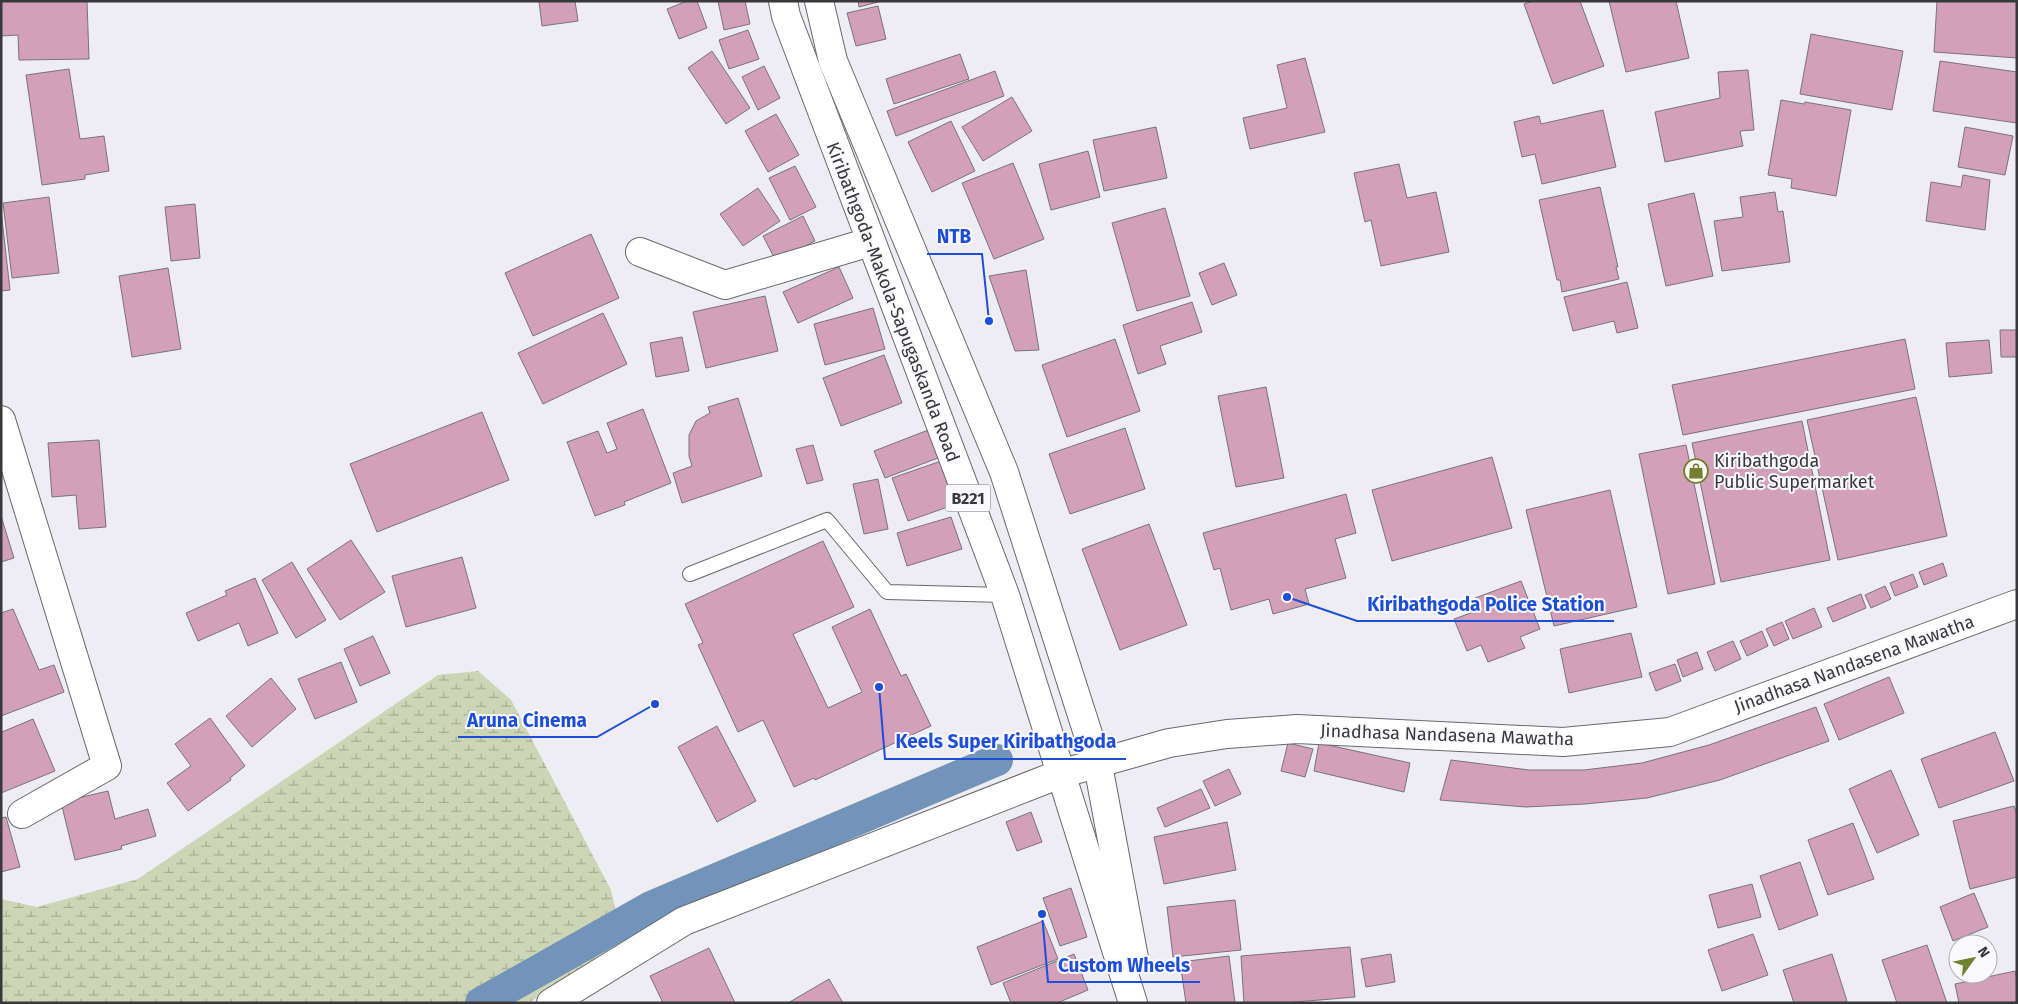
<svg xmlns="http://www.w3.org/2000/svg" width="2018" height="1004" viewBox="0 0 2018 1004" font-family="'Fira Sans',sans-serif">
  <defs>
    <pattern id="wetland-marsh" width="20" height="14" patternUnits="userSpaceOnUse" patternTransform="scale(1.25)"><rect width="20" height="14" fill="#ccd5b5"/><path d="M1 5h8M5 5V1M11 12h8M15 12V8" fill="none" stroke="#a7ae94"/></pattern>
  </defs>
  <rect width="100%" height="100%" fill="#ededf3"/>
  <polygon fill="url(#wetland-marsh)" points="478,671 511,700 611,890 624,946 528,1003 1,1003 1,899 37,907 138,879 438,675"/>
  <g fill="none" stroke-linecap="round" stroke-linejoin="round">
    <polyline stroke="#7294b8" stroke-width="32" points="481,1003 651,907 997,760"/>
  </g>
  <g fill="#d2a0b8" stroke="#7a7376">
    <polygon points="1,1 87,1 89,59 19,60 18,35 1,36"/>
    <polygon points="539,1 575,1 578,21 542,26"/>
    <polygon points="687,1 697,1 707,28 679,39 667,9"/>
    <polygon points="718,1 745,1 750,24 724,30"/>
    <polygon points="858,1 882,1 859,7"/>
    <polygon points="1533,1 1580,1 1604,66 1553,84 1524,4"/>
    <polygon points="1609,1 1676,1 1689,58 1626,72"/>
    <polygon points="1937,1 2017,1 2017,58 1934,52"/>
    <polygon points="878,6 886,39 856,46 847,13"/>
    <polygon points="748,30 759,59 729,69 719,40"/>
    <polygon points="1811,34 1903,51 1892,110 1800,94"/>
    <polygon points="712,51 750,108 726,124 688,68"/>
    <polygon points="960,54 969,79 894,104 886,79"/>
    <polygon points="1305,58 1325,132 1250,149 1243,118 1287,108 1277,65"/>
    <polygon points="1940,61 2017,72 2017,123 1933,111"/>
    <polygon points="764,66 780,98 758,110 742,77"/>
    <polygon points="69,69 80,139 104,136 109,171 85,175 85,179 42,185 26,75"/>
    <polygon points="1748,70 1754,130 1740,131 1743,146 1665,162 1655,112 1720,98 1718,72"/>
    <polygon points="995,71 1004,96 896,136 887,111"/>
    <polygon points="1012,97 1032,131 983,161 962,127"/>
    <polygon points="1781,100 1804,104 1805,102 1851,110 1836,196 1791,188 1792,179 1768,175"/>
    <polygon points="1603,110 1616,167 1542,184 1535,154 1522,157 1514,122 1539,116 1541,124"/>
    <polygon points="776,114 799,155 768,172 745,131"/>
    <polygon points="951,121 975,171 932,192 908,142"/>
    <polygon points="1156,127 1167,178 1104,191 1093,140"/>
    <polygon points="1965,127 2013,136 2005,175 1958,167"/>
    <polygon points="1088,151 1100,197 1051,210 1039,164"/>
    <polygon points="1013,163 1044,239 994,259 962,183"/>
    <polygon points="1399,164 1407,198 1436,192 1449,252 1381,266 1371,220 1365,222 1354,173"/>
    <polygon points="795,166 816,207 790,220 769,178"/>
    <polygon points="1963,175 1990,180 1985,230 1926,221 1931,182 1961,187"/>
    <polygon points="1600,187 1618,267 1616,267 1619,279 1562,292 1560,280 1557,280 1539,200"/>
    <polygon points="758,188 780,221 743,246 720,214"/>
    <polygon points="1775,192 1778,212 1783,211 1790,262 1722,271 1714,221 1743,217 1740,197"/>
    <polygon points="1694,193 1713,276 1666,286 1648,204"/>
    <polygon points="49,197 59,273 12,278 3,203"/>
    <polygon points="195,204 200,258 171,261 165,207"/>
    <polygon points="1165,208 1190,296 1137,311 1112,223"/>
    <polygon points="1,210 10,290 1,291"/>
    <polygon points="803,216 815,241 776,261 763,236"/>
    <polygon points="591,234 619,298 533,336 505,273"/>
    <polygon points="1224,263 1237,295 1212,305 1199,273"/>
    <polygon points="839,267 853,298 798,323 783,292"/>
    <polygon points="168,268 181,349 132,357 119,276"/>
    <polygon points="1026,270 1039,350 1015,351 989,276"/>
    <polygon points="1627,282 1638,328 1617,333 1614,321 1573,331 1564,297"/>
    <polygon points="765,296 778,351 706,368 693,312"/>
    <polygon points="1192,302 1202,332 1160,346 1166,364 1138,374 1123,325"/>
    <polygon points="873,308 885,349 825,365 814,324"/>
    <polygon points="603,313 627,364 543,404 518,353"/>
    <polygon points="2000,330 2017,330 2017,357 2001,357"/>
    <polygon points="682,337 689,371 656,377 650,343"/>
    <polygon points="1115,339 1140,411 1067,437 1042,365"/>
    <polygon points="1905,339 1915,389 1683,435 1672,385"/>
    <polygon points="1989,340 1992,373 1949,377 1946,343"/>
    <polygon points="884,355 902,403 841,426 823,378"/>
    <polygon points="1266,387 1284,478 1236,487 1218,396"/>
    <polygon points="1916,397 1947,536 1838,560 1807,420"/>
    <polygon points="738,398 762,476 682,503 673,473 692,466 689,456 689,435 696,421 710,413 708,407"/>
    <polygon points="643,409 671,483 624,502 625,505 595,516 567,442 598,431 607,453 617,449 607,423"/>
    <polygon points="482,412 509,480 377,532 350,464"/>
    <polygon points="1802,421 1830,560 1721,582 1692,443"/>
    <polygon points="936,427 946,455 885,478 874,451"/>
    <polygon points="1125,428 1145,489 1070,514 1049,454"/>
    <polygon points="99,440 106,527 79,529 76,495 52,497 48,443"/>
    <polygon points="813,445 823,480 807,484 796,449"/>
    <polygon points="1686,445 1715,584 1668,594 1639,454"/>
    <polygon points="1492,457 1512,528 1392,561 1372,490"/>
    <polygon points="944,460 959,503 908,521 892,478"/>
    <polygon points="878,479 888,529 864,534 853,484"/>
    <polygon points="1610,490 1637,607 1554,626 1526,510"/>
    <polygon points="1346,494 1356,533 1335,539 1346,578 1305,589 1309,604 1273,614 1269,599 1231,610 1220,568 1214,570 1203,533"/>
    <polygon points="1,516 14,558 1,562"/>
    <polygon points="951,517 962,549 907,566 897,533"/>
    <polygon points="1149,524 1187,625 1120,650 1082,549"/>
    <polygon points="351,540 385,592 340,620 307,569"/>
    <polygon points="823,541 854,607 793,634 828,708 862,692 832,627 870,609 901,676 906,674 931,726 815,780 814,778 794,787 763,720 738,732 698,645 703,643 685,604"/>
    <polygon points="462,557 476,608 406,627 392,576"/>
    <polygon points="292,562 326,620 296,638 262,580"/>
    <polygon points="1943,563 1947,576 1924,585 1919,572"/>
    <polygon points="1913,574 1918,587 1895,596 1890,583"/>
    <polygon points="255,578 278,633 248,646 239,623 198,641 186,613 227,595 225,591"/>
    <polygon points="1521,581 1540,629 1520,637 1525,648 1488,662 1481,645 1467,651 1454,619 1479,610 1475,598"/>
    <polygon points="1885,586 1891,599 1871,608 1865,595"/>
    <polygon points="1861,594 1866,608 1833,622 1827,608"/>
    <polygon points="1814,608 1822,627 1793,639 1785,621"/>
    <polygon points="13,609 39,670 54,665 64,692 1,716 1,613"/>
    <polygon points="1782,622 1789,639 1774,646 1766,629"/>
    <polygon points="1762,631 1768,646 1747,656 1740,641"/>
    <polygon points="1631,633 1642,677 1569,693 1560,649"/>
    <polygon points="373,636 390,673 360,686 344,649"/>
    <polygon points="1733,641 1741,659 1715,671 1707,652"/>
    <polygon points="1697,652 1703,669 1683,677 1677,660"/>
    <polygon points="341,662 357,702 315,719 298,679"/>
    <polygon points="1675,664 1681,681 1656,691 1649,673"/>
    <polygon points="1889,677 1904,713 1839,740 1824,704"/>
    <polygon points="271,678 296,709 252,747 226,716"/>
    <polygon points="1816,707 1829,741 1720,780 1647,798 1585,804 1526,807 1440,800 1451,760 1529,770 1584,770 1642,763 1709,745"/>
    <polygon points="210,718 245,766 230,778 231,780 188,811 167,783 191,766 175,744"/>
    <polygon points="33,719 55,771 1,793 1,729 2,732"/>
    <polygon points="717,726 756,801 717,822 678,747"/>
    <polygon points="1995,732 2014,781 1939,808 1921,759"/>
    <polygon points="1288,743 1313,749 1305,777 1281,771"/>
    <polygon points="1319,743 1410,763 1404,792 1314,771"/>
    <polygon points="1229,769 1241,794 1215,806 1203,781"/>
    <polygon points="1891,770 1919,835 1877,853 1849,789"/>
    <polygon points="1201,789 1210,808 1165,827 1157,808"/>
    <polygon points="108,791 115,819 148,809 156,836 121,846 122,849 75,860 61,802"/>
    <polygon points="2014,806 2017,815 2017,877 1970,889 1953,821"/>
    <polygon points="1031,812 1042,842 1017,851 1006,822"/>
    <polygon points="6,817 20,867 1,872 1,818"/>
    <polygon points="1227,822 1236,870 1164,884 1154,837"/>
    <polygon points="1853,823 1874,879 1828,895 1808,840"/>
    <polygon points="1800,862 1818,915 1779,930 1760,876"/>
    <polygon points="1752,884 1761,917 1718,928 1709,895"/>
    <polygon points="1071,888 1087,937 1060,946 1043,898"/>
    <polygon points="1974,893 1988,927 1953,941 1940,907"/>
    <polygon points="1235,900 1241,950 1173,957 1167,907"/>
    <polygon points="1043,921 1058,959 991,985 977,947"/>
    <polygon points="1753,934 1768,975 1722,991 1708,950"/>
    <polygon points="1927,945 1947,1003 1897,1003 1882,960"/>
    <polygon points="1350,947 1355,997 1284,1003 1244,1003 1241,956"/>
    <polygon points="709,948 735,1003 663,1003 650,976"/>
    <polygon points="1074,954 1088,990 1057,1003 1011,1003 1003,983"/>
    <polygon points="1391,954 1395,982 1366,987 1361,959"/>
    <polygon points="1832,954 1847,1001 1842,1003 1794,1003 1783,970"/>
    <polygon points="1229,956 1235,1003 1186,1003 1180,962"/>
    <polygon points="2015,971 2017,980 2017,1003 1959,1003 1955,984"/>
    <polygon points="829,979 843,1003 788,1003"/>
  </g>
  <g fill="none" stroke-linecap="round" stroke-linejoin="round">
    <g stroke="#68686e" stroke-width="16">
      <polyline id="lane" points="690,574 827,520 887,592 1005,595"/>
    </g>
    <g stroke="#68686e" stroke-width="30">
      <g id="street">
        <polyline points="640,252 725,285 870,242"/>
        <polyline points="1,420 107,766 22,814"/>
        <polyline points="551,1003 684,921 1060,774"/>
      </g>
    </g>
    <g stroke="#68686e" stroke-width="30">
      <polyline id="secondary" points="1060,774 1169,743 1227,734 1297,729 1563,742 1670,732 2017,604"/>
    </g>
    <g stroke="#68686e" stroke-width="30">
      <g id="primary">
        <polyline points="783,1 786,16 1005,595 1133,1003"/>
        <polyline points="819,1 833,61 1004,472 1098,765 1134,958"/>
      </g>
    </g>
    <use href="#lane" stroke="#fff" stroke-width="14"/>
    <use href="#street" stroke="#fff" stroke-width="28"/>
    <use href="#secondary" stroke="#fff" stroke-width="28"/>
    <use href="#primary" stroke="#fff" stroke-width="28"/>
  </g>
  <defs>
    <g id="shop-ring" transform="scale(1.25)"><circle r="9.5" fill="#fafafe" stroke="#71802e" stroke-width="1.5"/><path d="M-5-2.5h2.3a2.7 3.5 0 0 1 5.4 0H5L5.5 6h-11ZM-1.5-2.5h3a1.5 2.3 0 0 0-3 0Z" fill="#71802e"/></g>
  </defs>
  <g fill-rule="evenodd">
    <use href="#shop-ring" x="1696" y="471"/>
  </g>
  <g text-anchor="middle" stroke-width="4" stroke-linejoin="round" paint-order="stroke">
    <rect fill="#fafafe" stroke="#737376" stroke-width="1" x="945.5" y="484.5" width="45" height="27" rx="4"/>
    <g font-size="16" font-weight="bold" fill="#39393c">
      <text x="968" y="504">B221</text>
    </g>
    <g font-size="18" fill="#39393c" stroke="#fafafe">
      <text transform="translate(893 302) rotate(69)" y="6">Kiribathgoda-Makola-Sapugaskanda Road</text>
      <text transform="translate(1854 664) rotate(-20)" y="6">Jinadhasa Nandasena Mawatha</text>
      <text transform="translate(1447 735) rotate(2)" y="6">Jinadhasa Nandasena Mawatha</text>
    </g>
    <g font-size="18" fill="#39393c" stroke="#fafafe" text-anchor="start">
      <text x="1714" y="467">Kiribathgoda<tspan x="1714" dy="21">Public Supermarket</tspan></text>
    </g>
  </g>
  <path fill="none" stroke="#1d4ed8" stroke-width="2" d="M989 321L982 254H927M1287 597L1357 621H1614M655 704L597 737H458M879 687L885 759H1126M1042 914L1048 982H1200"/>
  <g fill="#1d4ed8" stroke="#fafafe" stroke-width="2">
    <circle cx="989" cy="321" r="5"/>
    <circle cx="1287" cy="597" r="5"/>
    <circle cx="655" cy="704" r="5"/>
    <circle cx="879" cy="687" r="5"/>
    <circle cx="1042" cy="914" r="5"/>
  </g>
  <g font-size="19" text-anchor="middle" font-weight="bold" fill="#1d4ed8" stroke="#fafafe" stroke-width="4" stroke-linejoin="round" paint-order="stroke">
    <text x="954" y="243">NTB</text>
    <text x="1486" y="611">Kiribathgoda Police Station</text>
    <text x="527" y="727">Aruna Cinema</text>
    <text x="1006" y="748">Keels Super Kiribathgoda</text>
    <text x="1124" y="972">Custom Wheels</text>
  </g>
  <rect width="2018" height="1004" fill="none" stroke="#39393c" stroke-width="5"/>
  <g transform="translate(1973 959) rotate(57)"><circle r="24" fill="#fafafe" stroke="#adadb0"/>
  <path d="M0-4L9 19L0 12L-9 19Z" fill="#71802e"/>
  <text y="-8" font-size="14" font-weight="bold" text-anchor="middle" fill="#39393c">N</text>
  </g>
</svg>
